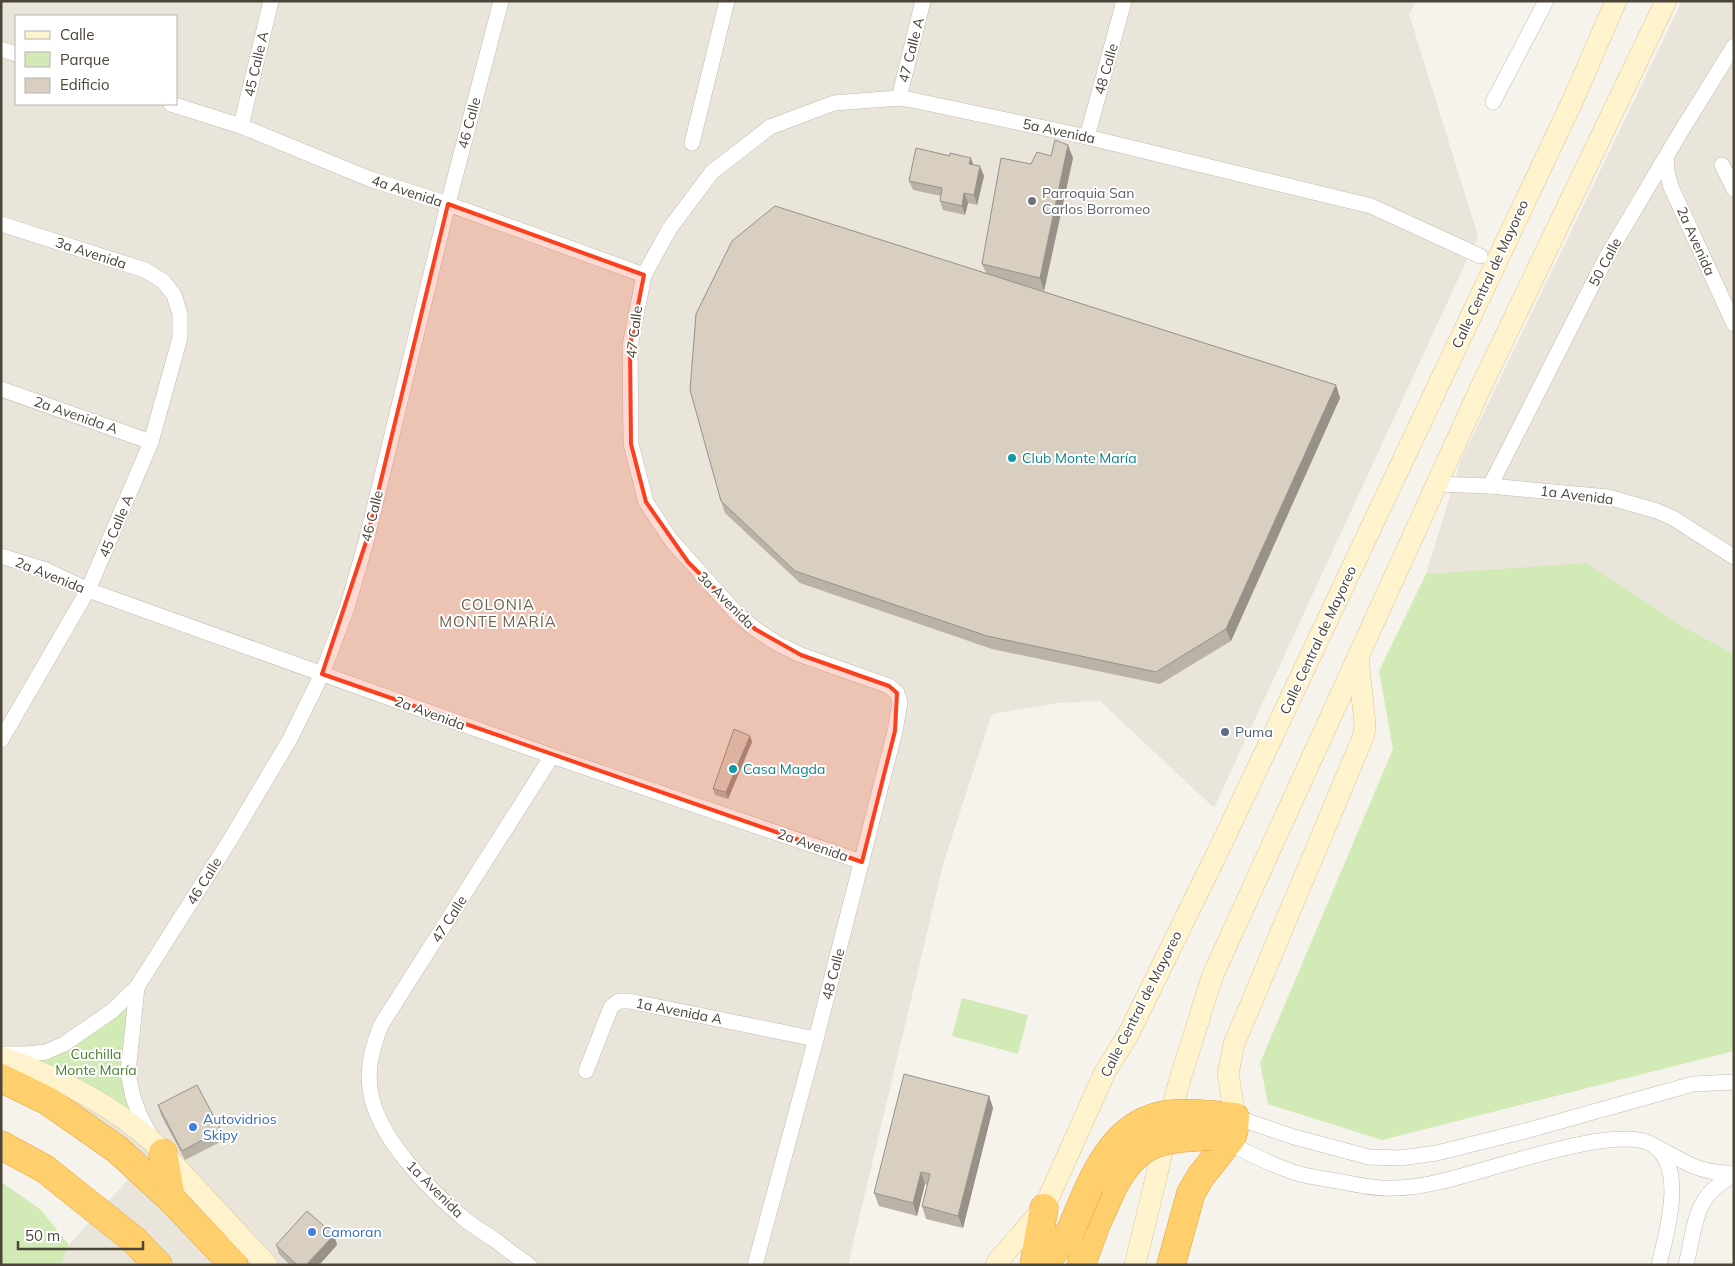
<svg xmlns="http://www.w3.org/2000/svg" width="1735" height="1266" viewBox="0 0 1735 1266" font-family="Mulish,sans-serif">
  <rect width="100%" height="100%" fill="#f6f3ec"/>
  <g fill="#eae5da" fill-rule="evenodd">
    <path d="M 1,1 L 1417,1 L 1409,14 L 1478,236 L 1214,808 L 1100,701 L 1057,703 L 992,714 L 944,861 L 848,1265 L 60,1265 L 69,1245 L 143,1163 L 62,1090 L 1,1065 ZM 16,16 L 176,16 L 176,104 L 16,104 Z"/>
    <polygon points="1682,1 1734,1 1734,654 1684,627 1426,574 1461,460"/>
  </g>
  <g fill="#d2eab5">
    <polygon points="1586,563 1684,627 1734,654 1734,1051 1382,1140 1268,1104 1260,1063 1393,749 1379,671 1426,574"/>
    <polygon points="137,987 125,1070 137,1119 25,1058 117,1017"/>
    <polygon points="962,998 1028,1015 1018,1054 952,1036"/>
    <polygon points="1,1182 41,1210 69,1245 60,1265 1,1265"/>
  </g>
  <g fill="none" stroke-linecap="round" stroke-linejoin="round">
    <g stroke="#c2bbae" stroke-width="16">
      <g id="street">
        <polyline points="1,49 16,54"/>
        <polyline points="899,98 923,1"/>
        <polyline points="1493,102 1546,1"/>
        <polyline points="171,104 241,126 370,179 448,204 644,275"/>
        <polyline points="241,126 271,1"/>
        <polyline points="1087,137 1124,1"/>
        <polyline points="692,143 727,1"/>
        <polyline points="1666,157 1667,172 1671,187 1734,324"/>
        <polyline points="1722,165 1734,189"/>
        <polyline points="1,224 145,270 163,281 174,295 180,314 180,338 151,442 88,590 1,740"/>
        <polyline points="1,389 151,442"/>
        <polyline points="1437,484 1490,486 1608,497 1657,511 1673,518 1734,557"/>
        <polyline points="1490,486 1607,256 1680,133 1734,46"/>
        <polyline points="1,556 46,570 88,590 552,756 862,862"/>
        <polyline points="137,987 128,1073 133,1097 140,1116 150,1135"/>
        <polyline points="5,1054 27,1054 46,1052 64,1044 112,1011 137,987 230,840 290,739 322,674 347,608 366,542 448,204 501,1"/>
        <polyline points="586,1071 611,1007 619,1001 629,1001 816,1039"/>
        <polyline points="1235,1117 1294,1137 1369,1157 1400,1158 1437,1153 1529,1130 1693,1084 1734,1082"/>
        <path d="M 1227,1142 C 1248,1153 1270,1164 1293,1172 C 1311,1178 1330,1179 1348,1183 C 1363,1186 1378,1189 1393,1188 C 1406,1188 1421,1186 1434,1183 C 1481,1174 1613,1123 1651,1144 C 1688,1165 1666,1234 1659,1265"/>
        <path d="M 1657,1147 C 1684,1162 1701,1174 1734,1173"/>
        <path d="M 529,1265 C 517,1257 507,1249 495,1240 C 486,1234 476,1228 467,1221 C 431,1192 375,1136 370,1088 C 367,1066 373,1046 381,1025 L 552,756"/>
        <polyline points="755,1265 816,1039 895,731 900,702 897,693 889,686 801,655 778,644 755,629 737,614 671,540 646,502 631,444 630,346 644,275 670,228 712,172 770,127 834,103 899,98 912,100 1087,137 1371,206 1480,256"/>
        <path d="M 1686,1265 C 1696,1224 1693,1196 1734,1175"/>
      </g>
    </g>
    <g stroke="#d6c79b" stroke-width="22">
      <g id="secondary">
        <path d="M 1,1057 C 57,1077 110,1103 154,1143 L 267,1265"/>
        <polyline points="1235,1117 1228,1074 1234,1044 1364,735 1365,724 1358,658"/>
        <polyline points="996,1265 998,1261 1044,1208 1105,1072 1128,1035 1224,839 1573,100 1616,1"/>
        <polyline points="1135,1265 1178,1086 1212,977 1481,387 1666,1"/>
      </g>
    </g>
    <g stroke="#e0a43c" stroke-width="29">
      <g id="highway">
        <polyline points="1,1078 48,1101 118,1150 171,1199 234,1265"/>
        <polyline points="1,1145 45,1169 134,1240 158,1265"/>
        <polyline points="163,1153 171,1199"/>
        <polyline points="1034,1265 1044,1208"/>
        <polyline points="1043,1265 1070,1232"/>
        <polyline points="1081,1265 1097,1222 1114,1185"/>
        <polyline points="1171,1265 1191,1193 1201,1176 1232,1137 1234,1130 1235,1117 1214,1115"/>
      </g>
    </g>
    <use href="#street" stroke="#fff" stroke-width="15"/>
    <use href="#secondary" stroke="#fff3cd" stroke-width="21"/>
    <use href="#highway" stroke="#ffcf6e" stroke-width="28"/>
    <g stroke="#e0a43c" stroke-width="29" stroke-linecap="butt">
      <g id="highway-bridge">
        <path d="M 1114,1185 C 1139,1139 1162,1139 1211,1136"/>
        <path d="M 1070,1232 C 1089,1188 1108,1128 1160,1116 C 1177,1112 1197,1114 1214,1115"/>
      </g>
    </g>
    <use href="#highway-bridge" stroke="#ffcf6e" stroke-width="28"/>
  </g>
  <g fill="#bab2a6">
    <polygon points="1051,156 1073,158 1044,291 1029,287 1336,385 1340,398 1231,641 1160,684 992,649 800,583 725,513 721,501 986,273 982,264 1031,164"/>
    <polygon points="973,165 984,176 977,205 968,203 965,215 943,210 940,201 941,196 913,190 909,181"/>
    <polygon points="750,736 752,742 728,799 715,795 713,789"/>
    <polygon points="989,1096 993,1108 963,1228 926,1219 922,1206 927,1185 925,1184 917,1216 879,1206 874,1193"/>
    <polygon points="158,1105 221,1130 224,1140 185,1160 161,1115"/>
    <polygon points="334,1235 337,1245 319,1265 290,1265 279,1254 276,1245"/>
  </g>
  <g fill="#979187">
    <polygon points="1068,145 1073,158 1044,291 1040,278"/>
    <polygon points="971,158 974,167 969,164"/>
    <polygon points="980,166 984,176 977,205 974,195"/>
    <polygon points="964,193 968,203 965,215 962,206"/>
    <polygon points="1336,385 1340,398 1231,641 1226,629"/>
    <polygon points="750,736 752,742 728,799 726,792"/>
    <polygon points="989,1096 993,1108 963,1228 958,1216"/>
    <polygon points="921,1172 925,1184 917,1216 913,1203"/>
    <polygon points="334,1235 337,1245 319,1265 306,1265"/>
  </g>
  <g fill="#d8cfc1" stroke="#979187">
    <polygon points="1055,140 1068,145 1040,278 982,264 1001,158 1031,164 1037,152 1051,156"/>
    <polygon points="916,148 950,156 950,153 971,158 969,164 980,166 974,195 964,193 962,206 940,201 942,188 909,181"/>
    <polygon points="775,206 1336,385 1226,629 1156,672 987,636 795,571 721,501 690,390 696,314 732,241"/>
    <polygon points="734,729 750,736 726,792 713,789"/>
    <polygon points="904,1074 989,1096 958,1216 922,1206 930,1174 921,1172 913,1203 874,1193"/>
    <polygon points="197,1085 221,1130 182,1151 158,1105"/>
    <polygon points="307,1211 334,1235 306,1265 297,1265 276,1245"/>
  </g>
  <path fill="#fc3f1d" fill-opacity="0.2" stroke="#fc3f1d" stroke-width="4" stroke-linejoin="round" d="M 448,204 L 644,275 L 630,346 L 631,444 L 646,502 L 688,562 L 755,629 L 801,655 L 889,686 L 897,693 L 895,731 L 862,862 L 322,674 L 366,542 Z"/>
  <circle fill="#6b7280" stroke="#fff" stroke-width="2" cx="1032" cy="201" r="5"/>
  <g fill="#0f9aa8" stroke="#fff" stroke-width="2">
    <circle cx="1012" cy="458" r="5"/>
    <circle cx="733" cy="769" r="5"/>
  </g>
  <circle fill="#5c6f8a" stroke="#fff" stroke-width="2" cx="1225" cy="732" r="5"/>
  <g fill="#3f7fe0" stroke="#fff" stroke-width="2">
    <circle cx="193" cy="1127" r="5"/>
    <circle cx="312" cy="1232" r="5"/>
  </g>
  <g text-anchor="middle" stroke-width="4" stroke-linejoin="round" paint-order="stroke">
    <g font-size="14" fill="#4b4439" stroke="#fff">
      <text transform="translate(911 50) rotate(-76)" y="5">47 Calle A</text>
      <text transform="translate(256 64) rotate(-77)" y="5">45 Calle A</text>
      <text transform="translate(1106 69) rotate(-74)" y="5">48 Calle</text>
      <text transform="translate(469 123) rotate(-75)" y="5">46 Calle</text>
      <text transform="translate(1059 131) rotate(12)" y="5">5a Avenida</text>
      <text transform="translate(407 191) rotate(18)" y="5">4a Avenida</text>
      <text transform="translate(1696 241) rotate(66)" y="5">2a Avenida</text>
      <text transform="translate(91 253) rotate(18)" y="5">3a Avenida</text>
      <text transform="translate(1605 262) rotate(-62)" y="5">50 Calle</text>
      <text transform="translate(1490 274) rotate(-65)" y="5">Calle Central de Mayoreo</text>
      <text transform="translate(634 332) rotate(-83)" y="5">47 Calle</text>
      <text transform="translate(76 415) rotate(19)" y="5">2a Avenida A</text>
      <text transform="translate(1577 495) rotate(7)" y="5">1a Avenida</text>
      <text transform="translate(372 516) rotate(-76)" y="5">46 Calle</text>
      <text transform="translate(116 526) rotate(-67)" y="5">45 Calle A</text>
      <text transform="translate(50 575) rotate(22)" y="5">2a Avenida</text>
      <text transform="translate(726 600) rotate(45)" y="5">3a Avenida</text>
      <text transform="translate(1318 640) rotate(-65)" y="5">Calle Central de Mayoreo</text>
      <text transform="translate(430 713) rotate(20)" y="5">2a Avenida</text>
      <text transform="translate(813 845) rotate(19)" y="5">2a Avenida</text>
      <text transform="translate(204 881) rotate(-58)" y="5">46 Calle</text>
      <text transform="translate(449 919) rotate(-57)" y="5">47 Calle</text>
      <text transform="translate(833 974) rotate(-75)" y="5">48 Calle</text>
      <text transform="translate(1141 1004) rotate(-63)" y="5">Calle Central de Mayoreo</text>
      <text transform="translate(679 1011) rotate(11)" y="5">1a Avenida A</text>
      <text transform="translate(435 1189) rotate(45)" y="5">1a Avenida</text>
    </g>
    <g font-size="14" fill="#5b616d" stroke="#fff" text-anchor="start">
      <text x="1042" y="198">Parroquia San<tspan x="1042" dy="16">Carlos Borromeo</tspan></text>
    </g>
    <g font-size="14" fill="#0d838f" stroke="#fff" text-anchor="start">
      <text x="1022" y="463">Club Monte María</text>
      <text x="743" y="774">Casa Magda</text>
    </g>
    <g font-size="14" fill="#4e5e75" stroke="#fff" text-anchor="start">
      <text x="1235" y="737">Puma</text>
    </g>
    <g font-size="14" fill="#4a7f2a" stroke="#fff">
      <text x="96" y="1059">Cuchilla<tspan x="96" dy="16">Monte María</tspan></text>
    </g>
    <g font-size="14" fill="#366cbe" stroke="#fff" text-anchor="start">
      <text x="203" y="1124">Autovidrios<tspan x="203" dy="16">Skipy</tspan></text>
      <text x="322" y="1237">Camoran</text>
    </g>
    <g font-size="15" letter-spacing="1" fill="#6e6250" stroke="#fff">
      <text x="498" y="610">COLONIA<tspan x="498" dy="17">MONTE MARÍA</tspan></text>
    </g>
  </g>
  <rect width="1735" height="1266" fill="none" stroke="#4b4439" stroke-width="5"/>
  <rect x="15" y="15" width="162" height="90" fill="#ffffff" stroke="#b7b4b0"/>
  <rect x="25" y="31" width="25" height="8" fill="#fff3cd" stroke="#b7b4b0"/>
  <text x="60" y="40" font-size="15" fill="#4b4439">Calle</text>
  <rect x="25" y="52" width="25" height="15" fill="#d2eab5" stroke="#b7b4b0"/>
  <text x="60" y="65" font-size="15" fill="#4b4439">Parque</text>
  <rect x="25" y="78" width="25" height="15" fill="#d8cfc1" stroke="#b7b4b0"/>
  <text x="60" y="90" font-size="15" fill="#4b4439">Edificio</text>
  <path d="M18 1241v8h125v-8" fill="none" stroke="#4b4439" stroke-width="2.5"/>
  <text x="25" y="1241" font-size="15" fill="#4b4439" stroke="#ffffff" stroke-width="4" paint-order="stroke">50 m</text>
</svg>
